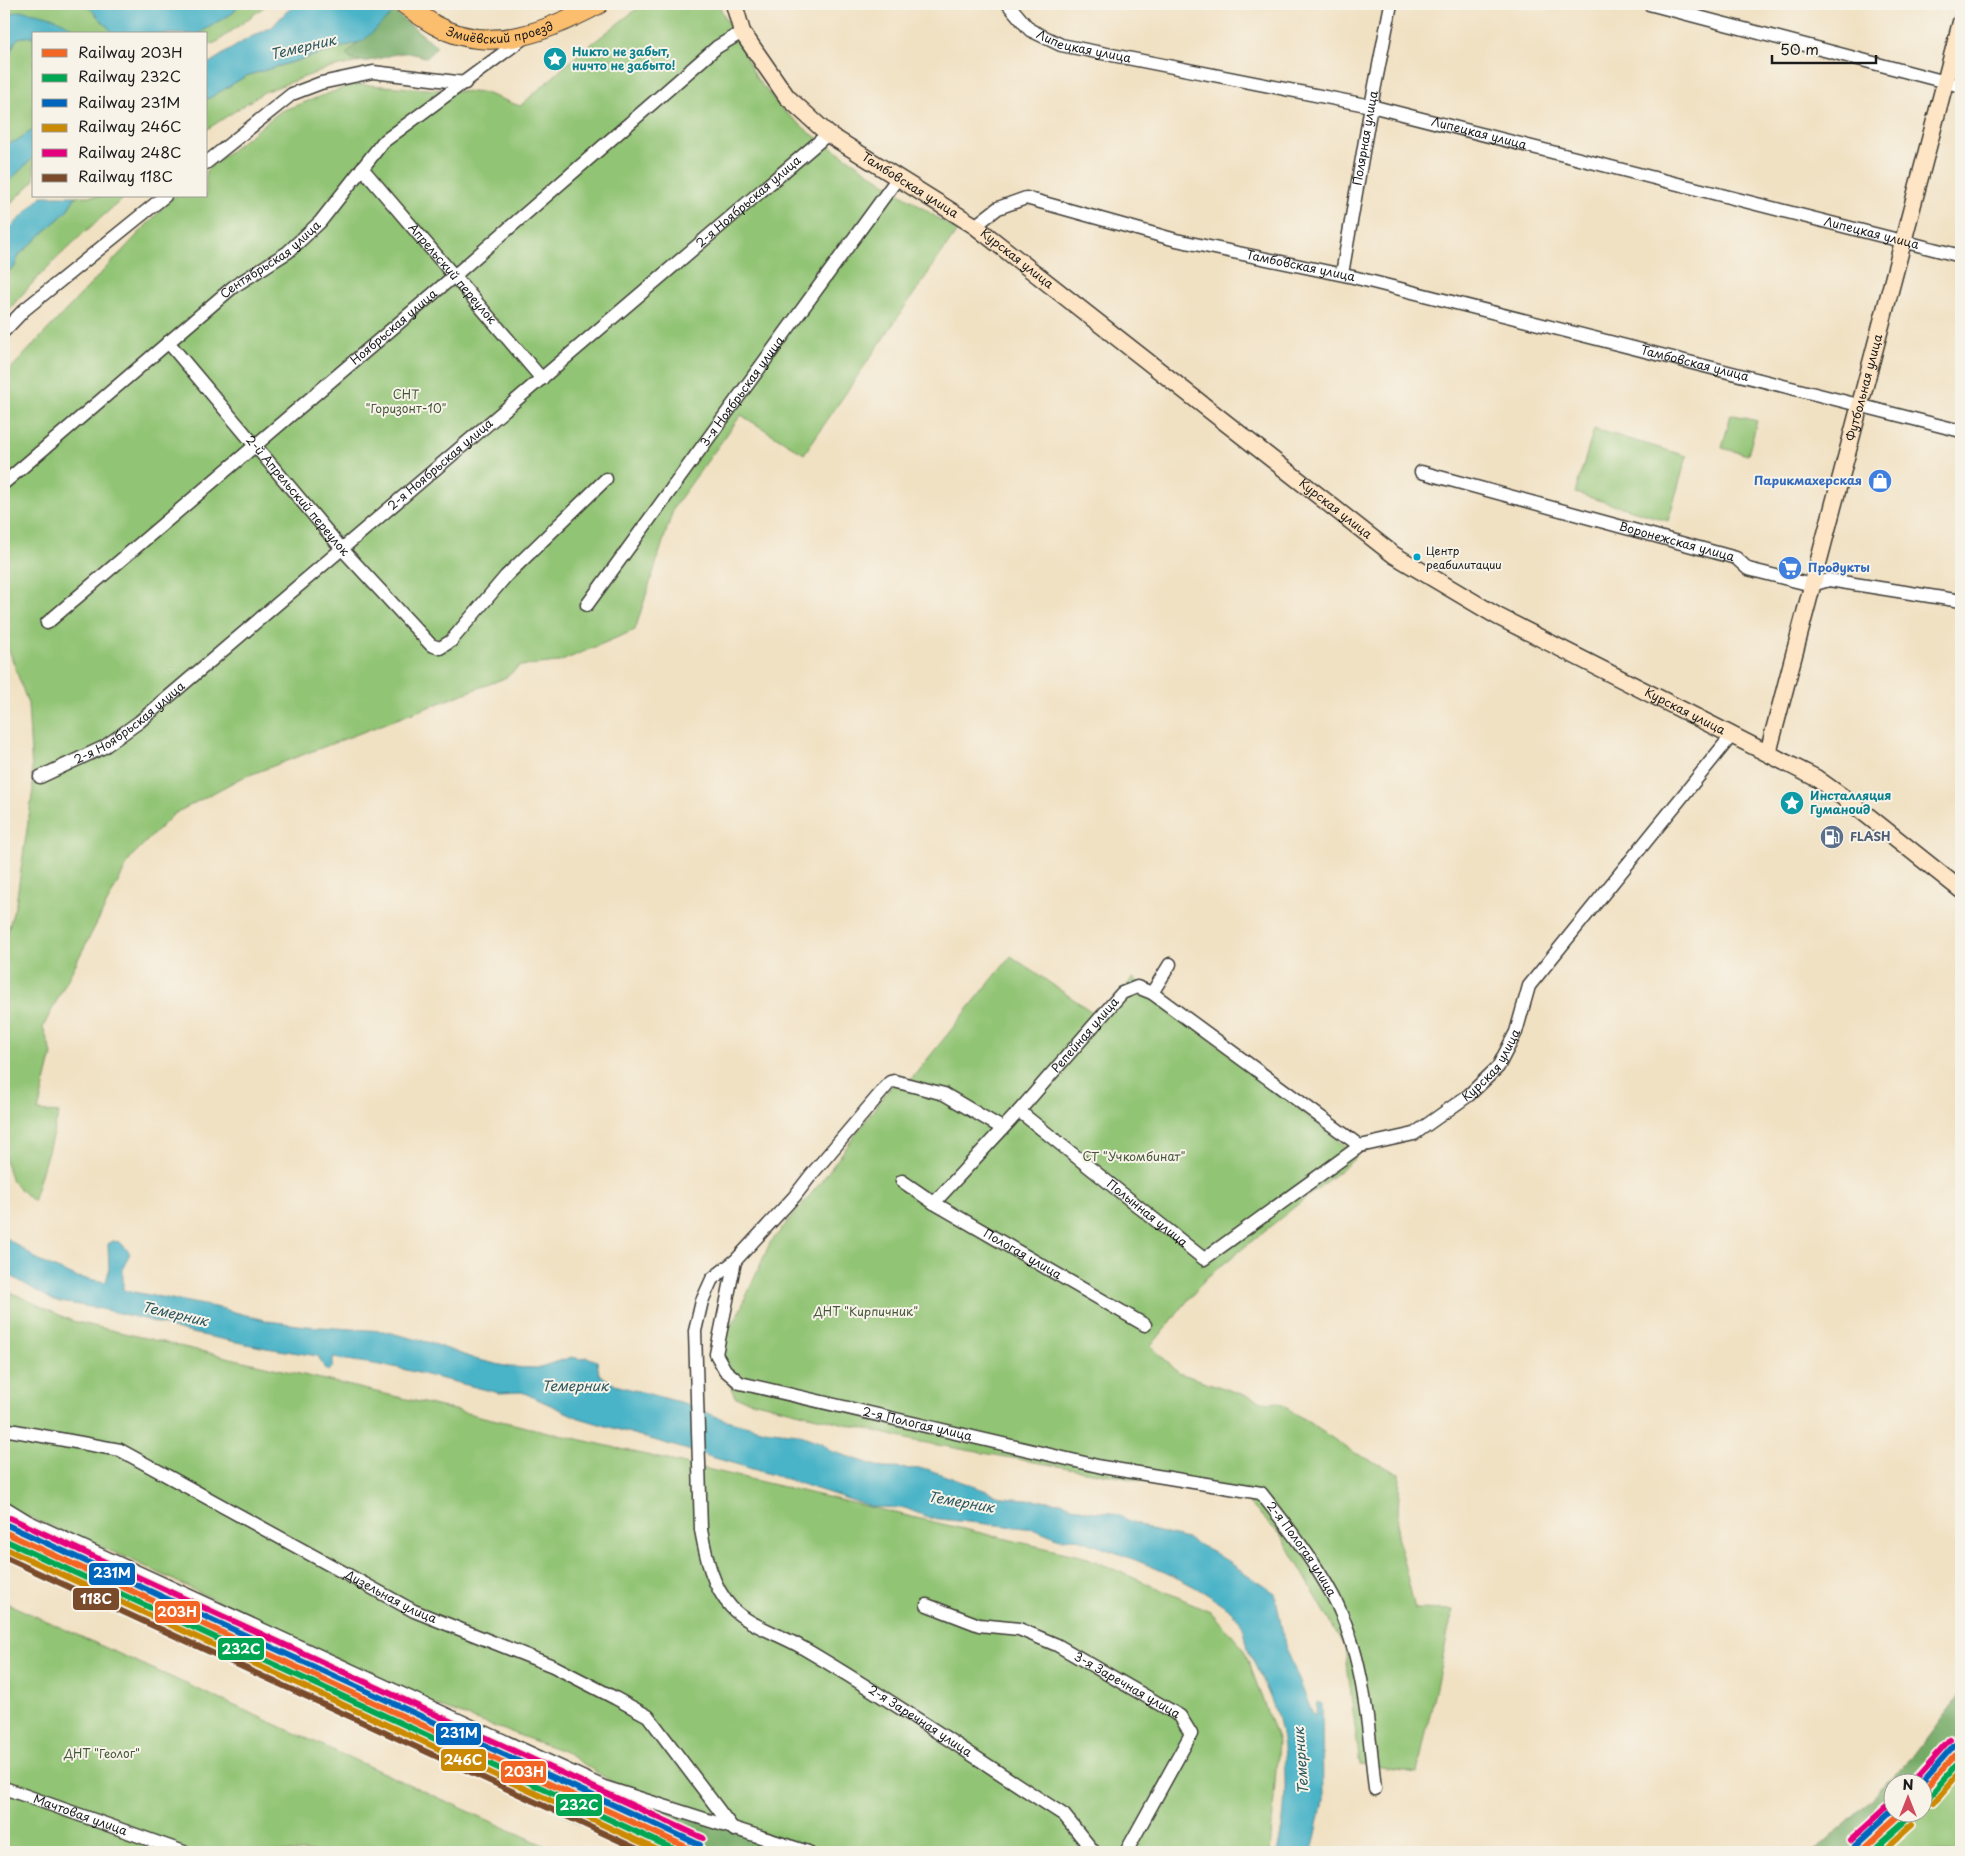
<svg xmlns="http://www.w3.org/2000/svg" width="1965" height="1856" viewBox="0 0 1965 1856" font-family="'Playpen Sans',sans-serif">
  <rect width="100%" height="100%" fill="#f7f3e8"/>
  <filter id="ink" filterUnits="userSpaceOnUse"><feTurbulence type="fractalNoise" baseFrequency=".02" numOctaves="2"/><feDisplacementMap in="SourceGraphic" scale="10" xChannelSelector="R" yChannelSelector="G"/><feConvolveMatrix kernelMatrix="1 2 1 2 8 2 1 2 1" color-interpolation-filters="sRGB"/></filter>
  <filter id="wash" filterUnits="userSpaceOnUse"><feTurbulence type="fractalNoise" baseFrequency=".0096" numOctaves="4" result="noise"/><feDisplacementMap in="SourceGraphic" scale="20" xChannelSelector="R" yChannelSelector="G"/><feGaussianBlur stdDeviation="1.12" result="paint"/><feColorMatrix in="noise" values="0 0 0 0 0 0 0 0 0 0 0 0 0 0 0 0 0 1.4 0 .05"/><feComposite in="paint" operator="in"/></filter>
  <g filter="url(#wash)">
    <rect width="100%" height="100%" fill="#f1e1c3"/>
    <g fill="#92c475" stroke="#577048">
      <polygon points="4,4 268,4 217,42 206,46 206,34 34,34 34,181 4,210"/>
      <polygon points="643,4 718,4 757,79 784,111 810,133 957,231 804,454 741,415 674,507 635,630 559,662 520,666 505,678 239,779 174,814 131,857 43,1027 52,1054 38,1111 59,1113 33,1202 12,1181 4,1157 4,943 16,903 33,789 28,704 10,653 4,645 4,376 174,196 206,196 206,170 281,111 354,84 485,93 520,106 580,53"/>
      <polygon points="363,41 351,49 350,59 359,62 326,69 264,92 206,130 206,100 246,76"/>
      <path d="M 76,196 L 126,196 C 83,233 39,272 4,316 L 4,272 L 14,268 L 19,255 L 66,212 Z"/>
      <polygon points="1731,414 1757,421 1748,455 1722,448"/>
      <polygon points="1594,429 1687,456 1668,521 1575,493"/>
      <polygon points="1011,956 1098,1016 1133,978 1358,1156 1206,1278 1151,1346 1179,1373 1268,1403 1278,1402 1353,1452 1400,1474 1397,1535 1415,1609 1453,1610 1417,1773 1360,1765 1345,1648 1283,1538 1245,1499 915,1441 735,1397 714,1348 737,1317 770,1243 821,1182 893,1083 904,1088"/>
      <polygon points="4,1289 72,1321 1088,1558 1210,1611 1244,1649 1278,1742 1270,1852 748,1852 680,1825 563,1751 423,1701 132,1560 4,1507"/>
      <polygon points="4,1602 559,1852 4,1852"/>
      <polygon points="456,1749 571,1800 678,1852 631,1852 454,1753"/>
      <polygon points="1961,1763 1961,1852 1873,1852 1915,1814 1922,1814 1923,1806"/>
    </g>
    <g fill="#75aa66" stroke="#486341">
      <path d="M 394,12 L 437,46 L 427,58 C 420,56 410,52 403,53 C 386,54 360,70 346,55 L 351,49 Z"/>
      <polygon points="340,1672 603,1788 803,1852 712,1852 345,1686 339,1681"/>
      <polygon points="1961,1692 1961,1737 1947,1757 1921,1783 1892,1784 1892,1813 1853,1852 1815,1852 1863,1808 1912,1757"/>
    </g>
    <g fill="#49b3c7" stroke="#326872">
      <polygon points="86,4 240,4 233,13 198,34 114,34"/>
      <polygon points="298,4 397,4 394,12 363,41 246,76 206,100 206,65 247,39 272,27 286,12"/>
      <path d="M 22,11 C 44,14 63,18 79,34 L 34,34 L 34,39 L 32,36 L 18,38 C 10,47 9,63 4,75 L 4,18 L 8,14 Z"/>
      <polygon points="34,129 34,157 4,186 4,145 16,141"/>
      <polygon points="42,196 76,196 66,212 19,255 14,268 4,272 4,234"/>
      <path d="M 4,1236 L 41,1262 L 76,1277 L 106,1282 L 109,1270 L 108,1244 L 113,1241 L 120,1242 L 130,1253 L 123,1268 L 123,1290 L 220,1308 L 268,1321 L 306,1326 L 383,1331 L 431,1343 L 475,1359 L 509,1367 L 537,1368 L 572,1357 L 581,1359 L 587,1357 L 597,1361 L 599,1374 L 615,1385 L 687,1404 L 722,1419 L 764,1430 L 798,1434 L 824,1444 L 831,1451 L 883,1468 L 927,1469 L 1003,1497 L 1061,1502 L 1086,1511 L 1112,1513 L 1151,1530 L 1187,1539 L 1212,1551 L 1275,1593 L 1285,1645 L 1313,1715 L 1316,1715 L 1317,1702 L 1322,1704 L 1323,1802 L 1312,1852 L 1277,1852 C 1288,1810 1289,1743 1272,1702 C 1266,1686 1257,1670 1250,1654 C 1243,1636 1248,1625 1230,1610 C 1185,1575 1129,1558 1076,1538 L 1060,1539 L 1035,1529 L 930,1518 L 905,1508 L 873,1507 L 776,1476 L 579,1418 L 522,1392 L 499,1393 L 394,1367 L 333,1358 L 333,1366 L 329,1371 L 325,1369 L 318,1356 L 266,1348 L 182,1331 L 148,1320 L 97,1308 L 54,1301 L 4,1272 Z"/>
    </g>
  </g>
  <g filter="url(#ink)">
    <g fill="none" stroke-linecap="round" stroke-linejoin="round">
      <g stroke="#3c3a35" stroke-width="15">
        <g id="street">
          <path id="s1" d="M 1008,4 L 1030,30 L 1061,45 L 1371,106 L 1961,256"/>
          <polyline points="1649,4 1961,86"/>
          <polyline points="206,163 292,94 321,83 373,72 465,83"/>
          <path id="s2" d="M 362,168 L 542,379"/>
          <path id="s3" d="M 975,226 L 998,208 L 1026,198 L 1176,240 L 1353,277 L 1961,431"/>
          <path id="s4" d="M 1342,274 L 1371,106 L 1391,4"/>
          <polyline points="4,331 24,310 165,196"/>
          <path id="s5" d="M 168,342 L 342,549 L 431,645 L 440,648 L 451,641 L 506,576 L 606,479"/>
          <path id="s6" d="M 1421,472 L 1736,558 L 1748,569 L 1812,585 L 1829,580 L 1961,601"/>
          <path id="s7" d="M 4,483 L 233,287 L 288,252 L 320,222 L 383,142 L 525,37"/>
          <path id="s8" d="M 587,605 L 897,179"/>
          <path id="s9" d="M 47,623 L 454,276 L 717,47 L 742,32"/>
          <path id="s10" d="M 40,777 L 104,747 L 139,722 L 828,134"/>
          <polyline points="1152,993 1170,964"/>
          <path id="s11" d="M 1019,1111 L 1204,1259 L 1360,1146 L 1414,1134 L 1469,1095 L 1498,1067 L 1516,1032 L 1529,986 L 1732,735"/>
          <path id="s12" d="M 1002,1128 L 944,1094 L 894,1081 L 890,1082 L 811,1175 L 794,1197 L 735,1261 L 712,1279 L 702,1301 L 695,1331 L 701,1530 C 706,1557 712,1586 731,1607 C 747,1625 782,1635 803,1648 C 892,1700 977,1759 1064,1815 L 1094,1852"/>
          <path id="s13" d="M 902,1181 L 934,1203 L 1145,1325"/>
          <path id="s14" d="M 934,1203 L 1019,1111 L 1122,993 L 1137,987 L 1152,993 L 1360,1146"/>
          <path id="s15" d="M 735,1261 L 716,1354 L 725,1370 L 740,1383 L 1102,1467 L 1261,1493 C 1287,1526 1313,1559 1333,1596 C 1364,1655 1368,1724 1375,1789"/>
          <path id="s16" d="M 4,1429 L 120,1450 L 414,1611 L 553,1666 L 615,1698 L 648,1716 L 734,1830"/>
          <polyline points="4,1507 27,1521 79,1545 604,1787 808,1852"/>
          <path id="s17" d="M 927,1605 L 979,1625 L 1019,1629 L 1057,1645 L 1180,1716 L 1191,1734 L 1126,1852"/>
          <path id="s18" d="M 4,1788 L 184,1852"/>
        </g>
      </g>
      <g stroke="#3c3a35" stroke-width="19">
        <g id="secondary">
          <path id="s19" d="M 734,4 L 742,32 L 787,97 L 828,134 L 975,226 L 1394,555 L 1497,616 L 1816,778 L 1858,808 L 1961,890"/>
          <path id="s20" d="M 1768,753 L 1961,22"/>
        </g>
      </g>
      <g stroke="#3c3a35" stroke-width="21">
        <g id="primary">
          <path id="s21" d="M 404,4 C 414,11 424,19 435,25 C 491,56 548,31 599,4"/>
        </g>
      </g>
      <use href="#street" stroke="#fff" stroke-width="12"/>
      <use href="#secondary" stroke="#fde5c5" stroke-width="16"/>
      <use href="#primary" stroke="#fbbd6e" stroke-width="19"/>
      <g stroke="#f7f3e8" stroke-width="10">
        <g id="rail-1">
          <polyline points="4,1532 697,1852"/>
          <polyline points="1922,1792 1961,1749"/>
          <polyline points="1860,1852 1902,1814"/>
        </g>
      </g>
      <g stroke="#f7f3e8" stroke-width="10">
        <g id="rail-2">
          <polyline points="4,1540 680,1852"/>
          <polyline points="1928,1798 1961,1760"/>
          <polyline points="1871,1852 1907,1820"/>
        </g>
      </g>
      <g stroke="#f7f3e8" stroke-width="10">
        <g id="rail-3">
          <polyline points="7,1525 700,1845"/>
          <polyline points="1920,1784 1955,1744"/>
          <polyline points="1855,1846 1892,1812"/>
        </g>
      </g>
      <g stroke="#f7f3e8" stroke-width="10">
        <g id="rail-4">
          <polyline points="4,1548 662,1852"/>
          <polyline points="1933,1803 1961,1771"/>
          <polyline points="1882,1852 1912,1825"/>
        </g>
      </g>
      <g stroke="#f7f3e8" stroke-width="10">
        <g id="rail-5">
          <polyline points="10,1518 703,1838"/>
          <polyline points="1911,1783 1950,1739"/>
          <polyline points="1850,1841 1892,1803"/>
        </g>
      </g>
      <g stroke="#f7f3e8" stroke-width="10">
        <polyline id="rail-6" points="4,1557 644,1852"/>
      </g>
      <use href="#rail-1" stroke="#f26522" stroke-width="6"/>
      <use href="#rail-2" stroke="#00a651" stroke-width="6"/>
      <use href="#rail-3" stroke="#0065bd" stroke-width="6"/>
      <use href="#rail-4" stroke="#cb8a06" stroke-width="6"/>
      <use href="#rail-5" stroke="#e5007d" stroke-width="6"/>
      <use href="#rail-6" stroke="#7a4b2a" stroke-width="6"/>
    </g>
  </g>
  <defs>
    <g id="sight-disc" transform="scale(1.25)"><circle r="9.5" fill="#0f9aa8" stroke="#f7f3e8"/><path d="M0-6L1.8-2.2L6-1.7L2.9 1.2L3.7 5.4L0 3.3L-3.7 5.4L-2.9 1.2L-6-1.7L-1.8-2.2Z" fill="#fff"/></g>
    <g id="shop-disc" transform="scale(1.25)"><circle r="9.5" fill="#3f7fe0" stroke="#f7f3e8"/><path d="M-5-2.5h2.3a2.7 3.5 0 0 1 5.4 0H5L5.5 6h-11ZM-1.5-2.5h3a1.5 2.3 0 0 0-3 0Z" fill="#fff"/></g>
    <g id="supermarket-disc" transform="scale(1.25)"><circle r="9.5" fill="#3f7fe0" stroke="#f7f3e8"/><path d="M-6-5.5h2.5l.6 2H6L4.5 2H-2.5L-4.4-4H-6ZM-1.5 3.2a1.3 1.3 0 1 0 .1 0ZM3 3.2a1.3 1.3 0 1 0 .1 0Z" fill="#fff"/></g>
    <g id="fuel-disc" transform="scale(1.25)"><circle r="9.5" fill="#5c6f8a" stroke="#f7f3e8"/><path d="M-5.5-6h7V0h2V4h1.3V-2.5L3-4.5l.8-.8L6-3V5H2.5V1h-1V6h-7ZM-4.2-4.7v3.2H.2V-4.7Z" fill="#fff"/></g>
  </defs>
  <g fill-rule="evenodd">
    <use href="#sight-disc" x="555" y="59"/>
    <use href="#shop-disc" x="1880" y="481"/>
    <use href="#supermarket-disc" x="1790" y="568"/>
    <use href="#sight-disc" x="1792" y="803"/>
    <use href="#fuel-disc" x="1832" y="837"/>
  </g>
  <circle fill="#01a2c5" stroke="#f7f3e8" stroke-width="2" cx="1417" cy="557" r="4.5"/>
  <g text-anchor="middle" stroke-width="4" stroke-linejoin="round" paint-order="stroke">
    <g font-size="11" fill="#1c1c1c" stroke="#f7f3e8" text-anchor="start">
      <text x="1426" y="555">Центр<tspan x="1426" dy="14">реабилитации</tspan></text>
    </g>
    <g font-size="12" fill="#1c1c1c" stroke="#f7f3e8">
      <text dy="4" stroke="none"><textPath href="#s21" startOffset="105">Змиёвский проезд</textPath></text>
      <text dy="4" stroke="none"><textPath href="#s1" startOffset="91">Липецкая улица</textPath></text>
      <text dy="4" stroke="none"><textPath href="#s1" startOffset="496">Липецкая улица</textPath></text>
      <text dy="4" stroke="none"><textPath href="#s4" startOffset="138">Полярная улица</textPath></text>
      <text dy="4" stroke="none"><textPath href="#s19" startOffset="260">Тамбовская улица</textPath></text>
      <text dy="4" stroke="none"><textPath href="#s10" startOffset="915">2-я Ноябрьская улица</textPath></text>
      <text dy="4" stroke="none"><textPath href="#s1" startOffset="901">Липецкая улица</textPath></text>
      <text dy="4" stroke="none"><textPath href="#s19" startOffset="390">Курская улица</textPath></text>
      <text dy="4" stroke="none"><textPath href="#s7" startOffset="348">Сентябрьская улица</textPath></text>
      <text dy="4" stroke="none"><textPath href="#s3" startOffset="342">Тамбовская улица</textPath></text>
      <text dy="4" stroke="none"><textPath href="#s2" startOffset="139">Апрельский переулок</textPath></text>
      <text dy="4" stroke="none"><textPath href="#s9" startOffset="456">Ноябрьская улица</textPath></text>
      <text dy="4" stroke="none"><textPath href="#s3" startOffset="748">Тамбовская улица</textPath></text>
      <text dy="4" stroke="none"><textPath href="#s20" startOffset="378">Футбольная улица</textPath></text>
      <text dy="4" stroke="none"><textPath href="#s8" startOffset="264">3-я Ноябрьская улица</textPath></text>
      <text dy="4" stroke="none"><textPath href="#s10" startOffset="510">2-я Ноябрьская улица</textPath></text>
      <text dy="4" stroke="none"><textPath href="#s5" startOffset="201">2-й Апрельский переулок</textPath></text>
      <text dy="4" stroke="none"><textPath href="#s19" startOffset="795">Курская улица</textPath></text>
      <text dy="4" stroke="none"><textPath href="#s6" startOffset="265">Воронежская улица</textPath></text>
      <text dy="4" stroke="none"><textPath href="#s19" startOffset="1200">Курская улица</textPath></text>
      <text dy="4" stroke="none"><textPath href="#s10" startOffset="105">2-я Ноябрьская улица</textPath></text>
      <text dy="4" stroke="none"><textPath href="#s14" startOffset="226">Репейная улица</textPath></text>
      <text dy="4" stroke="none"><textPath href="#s11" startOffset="590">Курская улица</textPath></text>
      <text dy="4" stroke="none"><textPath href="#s11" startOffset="164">Полынная улица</textPath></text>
      <text dy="4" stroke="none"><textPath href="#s13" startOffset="141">Пологая улица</textPath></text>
      <text dy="4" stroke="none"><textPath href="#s15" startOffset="315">2-я Пологая улица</textPath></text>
      <text dy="4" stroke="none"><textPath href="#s15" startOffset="735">2-я Пологая улица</textPath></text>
      <text dy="4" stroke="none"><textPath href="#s16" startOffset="426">Дизельная улица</textPath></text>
      <text dy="4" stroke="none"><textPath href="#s17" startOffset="218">3-я Заречная улица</textPath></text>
      <text dy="4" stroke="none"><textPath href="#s12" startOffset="948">2-я Заречная улица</textPath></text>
      <text dy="4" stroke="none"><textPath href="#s18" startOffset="81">Мачтовая улица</textPath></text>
    </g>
    <g font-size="12" font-weight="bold" fill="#0d838f" stroke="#f7f3e8" text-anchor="start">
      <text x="572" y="56">Никто не забыт,<tspan x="572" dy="14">ничто не забыто!</tspan></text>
      <text x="1810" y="800">Инсталляция<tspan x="1810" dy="14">Гуманоид</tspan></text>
    </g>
    <g font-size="12" fill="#45573b" stroke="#f7f3e8">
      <text x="406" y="399">СНТ<tspan x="406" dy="14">"Горизонт-10"</tspan></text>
      <text x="1134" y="1161">СТ "Учкомбинат"</text>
      <text x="866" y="1316">ДНТ "Кирпичник"</text>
      <text x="102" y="1758">ДНТ "Геолог"</text>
    </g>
    <g font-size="12" font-weight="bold" fill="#366cbe" stroke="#f7f3e8" text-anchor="end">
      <text x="1862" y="485">Парикмахерская</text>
      <text x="1808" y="572" text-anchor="start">Продукты</text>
    </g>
    <g font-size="12" font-weight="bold" fill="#4e5e75" stroke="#f7f3e8" text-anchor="start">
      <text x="1850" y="841">FLASH</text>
    </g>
    <g font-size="14" font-style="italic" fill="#2e5860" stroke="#f7f3e8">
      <text transform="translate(303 47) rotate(-13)" y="5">Темерник</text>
      <text transform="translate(175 1314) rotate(13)" y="5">Темерник</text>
      <text x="575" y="1391">Темерник</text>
      <text transform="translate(961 1502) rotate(10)" y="5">Темерник</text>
      <text transform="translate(1301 1761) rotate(-94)" y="5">Темерник</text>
    </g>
  </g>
  <g stroke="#f7f3e8" stroke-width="2">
    <rect x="88" y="1562" width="48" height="24" rx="5" fill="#0065bd"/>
    <rect x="72" y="1587" width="48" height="24" rx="5" fill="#7a4b2a"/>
    <rect x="154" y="1600" width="47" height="24" rx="5" fill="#f26522"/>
    <rect x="217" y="1637" width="48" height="24" rx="5" fill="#00a651"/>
    <rect x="435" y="1722" width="47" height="24" rx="5" fill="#0065bd"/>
    <rect x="440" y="1748" width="47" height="24" rx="5" fill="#cb8a06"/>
    <rect x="500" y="1760" width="47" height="24" rx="5" fill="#f26522"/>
    <rect x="555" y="1793" width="48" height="24" rx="5" fill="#00a651"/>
  </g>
  <g font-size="14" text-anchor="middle" font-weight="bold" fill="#fff">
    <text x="112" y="1578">231М</text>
    <text x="96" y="1604">118С</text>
    <text x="177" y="1617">203Н</text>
    <text x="241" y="1654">232C</text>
    <text x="459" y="1738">231М</text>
    <text x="463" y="1765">246С</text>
    <text x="524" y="1777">203Н</text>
    <text x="579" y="1810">232C</text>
  </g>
  <rect width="1965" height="1856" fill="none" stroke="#f7f3e8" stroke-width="20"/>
  <rect x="32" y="32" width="175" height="165" fill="#f7f3e8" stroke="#9f9d96"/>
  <rect x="42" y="49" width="25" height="8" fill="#f26522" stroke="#9f9d96"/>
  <text x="78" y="58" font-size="15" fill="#1c1c1c">Railway 203Н</text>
  <rect x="42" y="74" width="25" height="8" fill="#00a651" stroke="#9f9d96"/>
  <text x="78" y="82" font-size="15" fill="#1c1c1c">Railway 232C</text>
  <rect x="42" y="99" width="25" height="8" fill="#0065bd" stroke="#9f9d96"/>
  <text x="78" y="108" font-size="15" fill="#1c1c1c">Railway 231М</text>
  <rect x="42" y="124" width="25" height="8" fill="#cb8a06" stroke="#9f9d96"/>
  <text x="78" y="132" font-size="15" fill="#1c1c1c">Railway 246С</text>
  <rect x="42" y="149" width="25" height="8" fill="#e5007d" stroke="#9f9d96"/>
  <text x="78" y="158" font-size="15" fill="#1c1c1c">Railway 248С</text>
  <rect x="42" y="174" width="25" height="8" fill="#7a4b2a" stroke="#9f9d96"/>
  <text x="78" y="182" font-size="15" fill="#1c1c1c">Railway 118С</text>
  <g transform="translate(1908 1798)"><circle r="24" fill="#f7f3e8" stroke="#9f9d96"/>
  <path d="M0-4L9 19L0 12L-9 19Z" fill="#d1495b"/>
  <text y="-8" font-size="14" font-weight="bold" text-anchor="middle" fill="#1c1c1c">N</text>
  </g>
  <path d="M1772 55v8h104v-8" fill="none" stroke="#1c1c1c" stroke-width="2.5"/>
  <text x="1780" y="55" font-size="15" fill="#1c1c1c" stroke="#f7f3e8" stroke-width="4" paint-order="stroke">50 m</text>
</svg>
